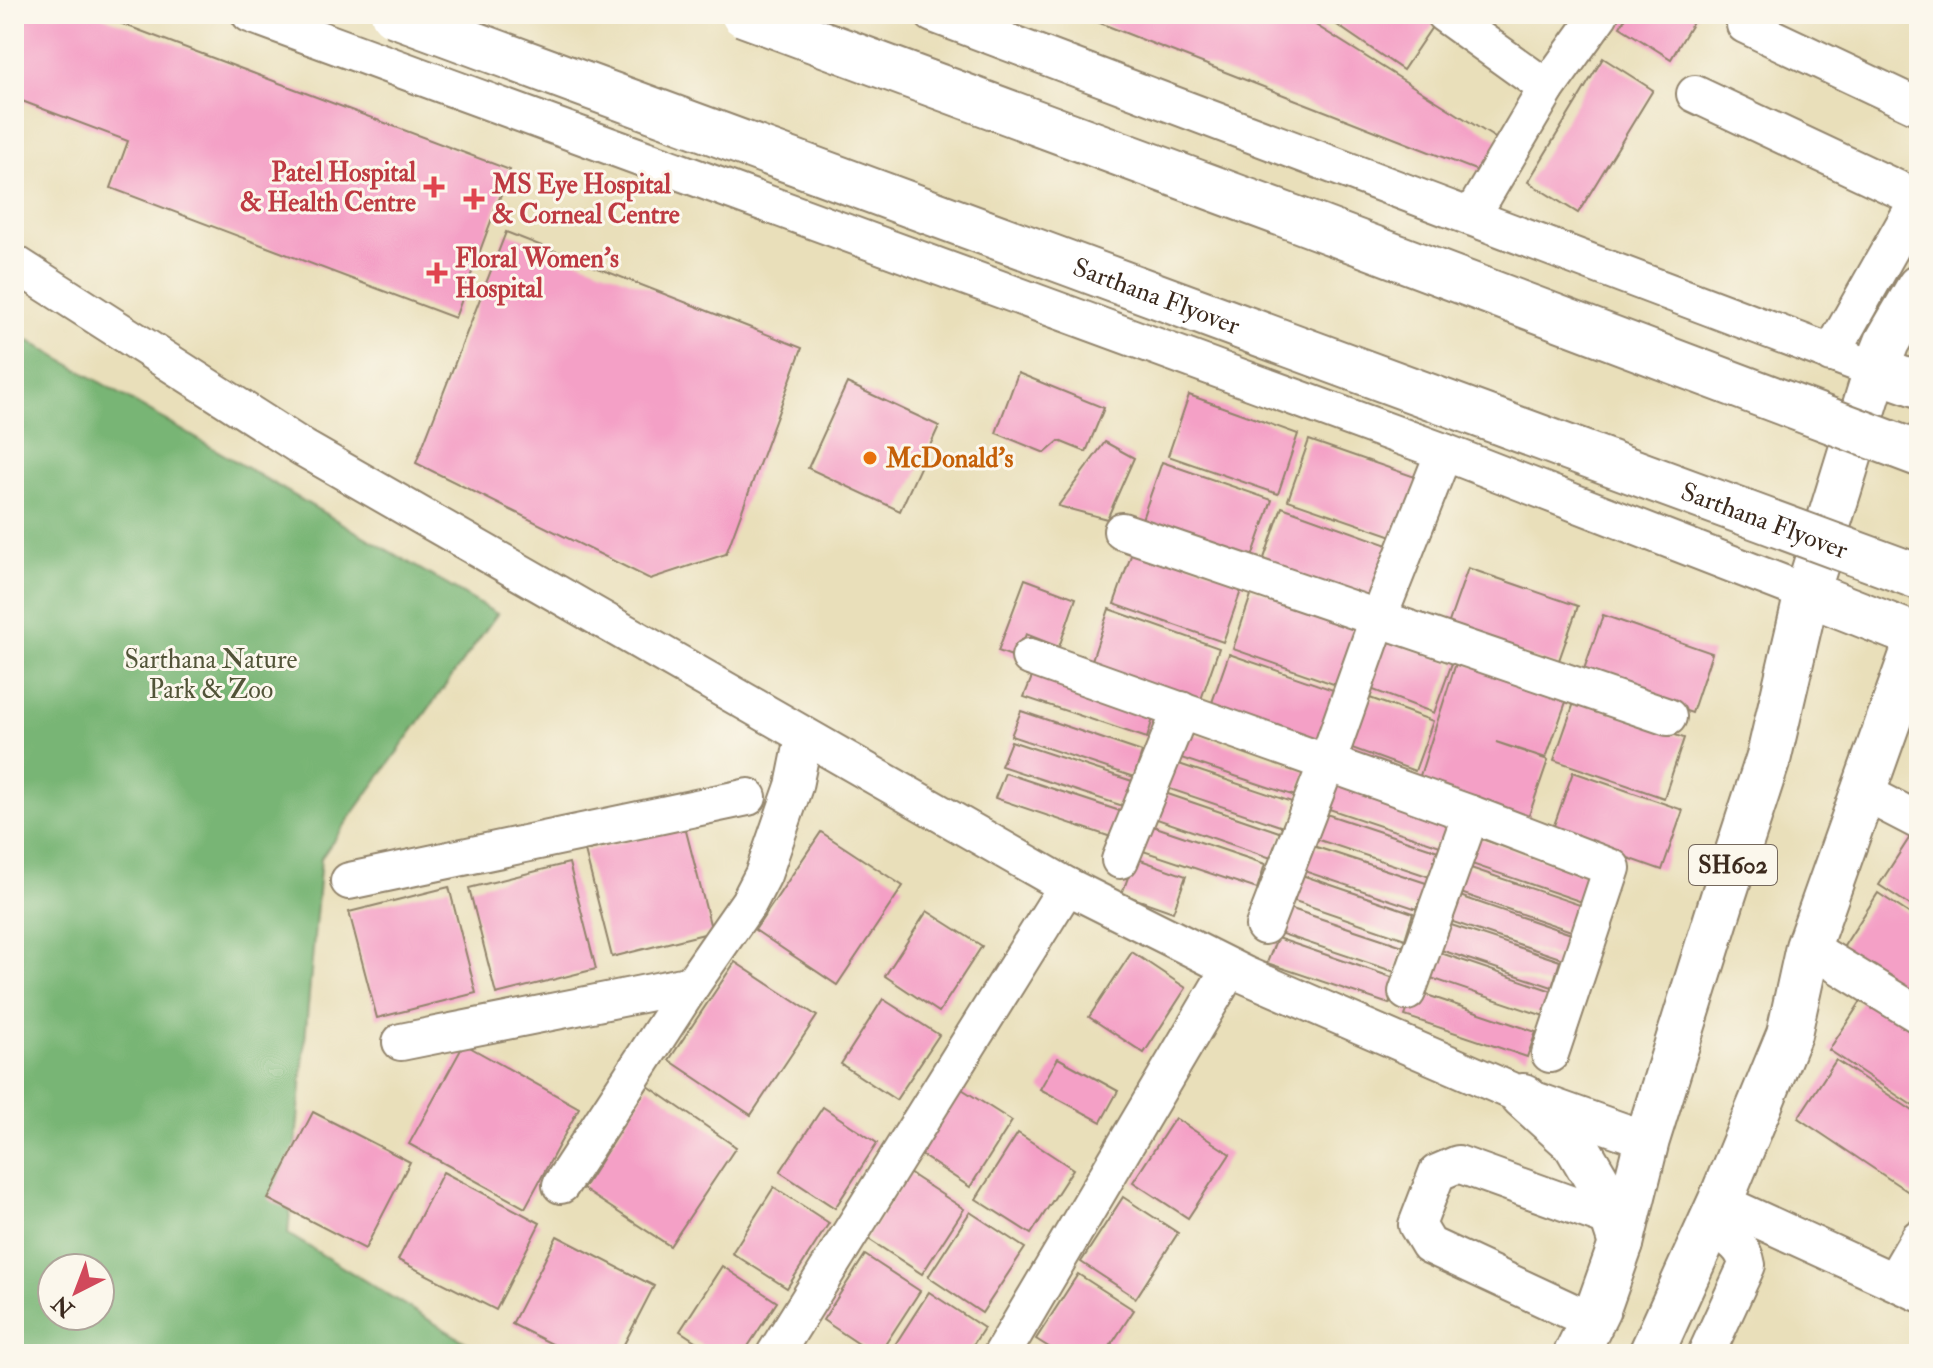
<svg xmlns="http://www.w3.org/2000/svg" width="1933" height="1368" viewBox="0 0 1933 1368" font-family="'IM FELL Double Pica',serif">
  <rect width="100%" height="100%" fill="#fbf7ec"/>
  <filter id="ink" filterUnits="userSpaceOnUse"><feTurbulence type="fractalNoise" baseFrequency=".0125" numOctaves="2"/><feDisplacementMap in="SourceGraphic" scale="16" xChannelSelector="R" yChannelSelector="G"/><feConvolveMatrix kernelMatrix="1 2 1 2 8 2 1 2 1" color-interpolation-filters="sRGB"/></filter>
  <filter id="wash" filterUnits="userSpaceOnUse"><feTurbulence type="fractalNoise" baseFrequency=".006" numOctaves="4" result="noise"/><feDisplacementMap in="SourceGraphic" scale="32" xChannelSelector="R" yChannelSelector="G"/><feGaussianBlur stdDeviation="1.8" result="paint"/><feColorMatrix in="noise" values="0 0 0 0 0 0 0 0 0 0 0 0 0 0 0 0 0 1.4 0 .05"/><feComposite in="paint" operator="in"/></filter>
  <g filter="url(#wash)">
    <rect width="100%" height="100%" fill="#e9dfba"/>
    <path fill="#78b574" stroke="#5a7049" stroke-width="2" fill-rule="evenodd" d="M 14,332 L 497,614 L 321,858 L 288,1234 L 485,1354 L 14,1354 ZM 52,1268 L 100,1268 L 100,1316 L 52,1316 Z"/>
    <g id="blocks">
      <g fill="#f4a0c6">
        <polygon points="14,14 96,14 510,170 455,318 111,188 128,141 14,98"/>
        <polygon points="1077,14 1298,14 1500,141 1483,173"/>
        <polygon points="1321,14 1432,14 1438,18 1403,70"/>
        <polygon points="1628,14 1698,14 1671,59 1620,27"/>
        <polygon points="1603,58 1653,90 1578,213 1528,182"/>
        <polygon points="506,232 802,348 726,554 650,579 416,463"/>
        <polygon points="1018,373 1104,408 1086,452 1059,441 1045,453 996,433"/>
        <polygon points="847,383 939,426 900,511 808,468"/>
        <polygon points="1189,395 1298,434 1278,494 1168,456"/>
        <polygon points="1309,440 1418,478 1398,538 1288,500"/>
        <polygon points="1105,442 1134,458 1107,519 1058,506"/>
        <polygon points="1162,462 1272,500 1251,560 1141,522"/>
        <polygon points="1282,507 1391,546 1371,606 1261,567"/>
        <polygon points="1135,544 1244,582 1223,642 1114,604"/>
        <polygon points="1468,568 1578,606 1557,666 1447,628"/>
        <polygon points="1025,579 1076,598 1059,647 1026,634 1017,658 998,651"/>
        <polygon points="1253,589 1362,627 1342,687 1233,649"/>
        <polygon points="1109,609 1219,648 1198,708 1089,669"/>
        <polygon points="1603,615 1712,653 1692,713 1582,675"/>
        <polygon points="1378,636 1452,663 1434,713 1360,685"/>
        <polygon points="1229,654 1339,692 1318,752 1208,714"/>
        <polygon points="1457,660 1567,699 1546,758 1496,742 1548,760 1527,821 1418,782"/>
        <polygon points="1034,672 1155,712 1147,738 1024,697"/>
        <polygon points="1359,694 1433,721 1415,771 1341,744"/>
        <polygon points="1575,700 1684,738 1664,798 1554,760"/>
        <polygon points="1021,711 1142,752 1134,777 1011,736"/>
        <polygon points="1185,731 1306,771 1298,797 1175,756"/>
        <polygon points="1011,741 1132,781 1123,806 1001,766"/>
        <polygon points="1173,762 1295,803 1286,828 1164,787"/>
        <polygon points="1573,772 1683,810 1662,870 1552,831"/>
        <polygon points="1005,773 1126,813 1117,839 995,798"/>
        <polygon points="1330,781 1451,821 1443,847 1320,806"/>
        <polygon points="1162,792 1282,833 1274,859 1151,817"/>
        <polygon points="1317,811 1438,851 1430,877 1307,836"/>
        <polygon points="1144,823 1265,864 1257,889 1134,848"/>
        <polygon points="1919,823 1919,911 1879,885"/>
        <polygon points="685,827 712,932 612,957 585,851"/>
        <polygon points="821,832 903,886 837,985 755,930"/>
        <polygon points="1473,836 1593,877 1585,903 1463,861"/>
        <polygon points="1307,844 1429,884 1420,910 1298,869"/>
        <polygon points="1135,858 1186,876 1173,912 1122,894"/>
        <polygon points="569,863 596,969 496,994 469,888"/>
        <polygon points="1462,865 1583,906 1574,932 1452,890"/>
        <polygon points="1293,872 1413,913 1405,939 1283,897"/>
        <polygon points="449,887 476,993 377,1018 349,912"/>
        <polygon points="1451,893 1571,934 1563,959 1441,918"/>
        <polygon points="1878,893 1919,920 1919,1005 1839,954"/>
        <polygon points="1283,906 1403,946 1395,972 1273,931"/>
        <polygon points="927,911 982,946 939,1012 885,976"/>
        <polygon points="1439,921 1560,961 1552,987 1429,946"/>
        <polygon points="1277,938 1397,979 1389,1004 1267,963"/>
        <polygon points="1432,950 1552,991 1544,1016 1422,975"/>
        <polygon points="1132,952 1186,988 1144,1053 1089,1017"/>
        <polygon points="735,962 817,1016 751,1115 669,1060"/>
        <polygon points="1415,991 1536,1032 1527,1057 1405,1016"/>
        <polygon points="1867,992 1919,1026 1919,1110 1829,1050"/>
        <polygon points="883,999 939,1035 896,1100 841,1064"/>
        <polygon points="464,1044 579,1108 525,1208 409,1144"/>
        <polygon points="1058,1058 1118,1091 1101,1122 1040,1089"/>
        <polygon points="1836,1060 1919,1115 1919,1199 1798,1118"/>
        <polygon points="648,1086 736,1147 670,1246 583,1189"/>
        <polygon points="957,1086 1012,1121 970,1187 915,1151"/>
        <polygon points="823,1107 877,1143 835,1208 780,1172"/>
        <polygon points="313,1112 410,1162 365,1249 268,1199"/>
        <polygon points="1175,1118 1230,1154 1188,1218 1133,1182"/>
        <polygon points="1018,1133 1073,1169 1031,1234 976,1199"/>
        <polygon points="443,1172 540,1223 496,1310 398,1260"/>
        <polygon points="909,1173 964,1209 922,1274 867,1238"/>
        <polygon points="774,1187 829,1223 787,1288 732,1253"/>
        <polygon points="1123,1197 1178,1233 1136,1298 1081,1262"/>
        <polygon points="970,1212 1025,1248 982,1313 928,1277"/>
        <polygon points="557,1236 654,1286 619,1354 572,1354 512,1324"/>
        <polygon points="865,1255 920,1291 879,1354 874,1354 823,1320"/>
        <polygon points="722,1266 777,1302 743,1354 715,1354 680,1331"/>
        <polygon points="1078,1274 1134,1310 1105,1354 1060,1354 1036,1339"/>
        <polygon points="929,1292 984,1328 967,1354 889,1354"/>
      </g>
    </g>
  </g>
  <g filter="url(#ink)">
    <use href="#blocks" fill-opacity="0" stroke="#92846c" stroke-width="2"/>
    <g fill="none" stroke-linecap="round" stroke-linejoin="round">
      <g stroke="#92846c" stroke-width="40">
        <g id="minor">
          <polyline points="250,14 1444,452 1807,593"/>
          <polyline points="933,14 1876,370"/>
          <polyline points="1444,14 1547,88"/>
          <polyline points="1745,25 1919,107"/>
          <polyline points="1695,94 1919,199"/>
          <polyline points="1471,217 1547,88 1600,14"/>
          <polyline points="14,263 303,448 1067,886 1245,975 1523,1096 1647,1140"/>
          <polyline points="1831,354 1919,198"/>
          <polyline points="1122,531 1668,717"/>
          <polyline points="1030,657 1471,814 1612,868 1550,1054"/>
          <polyline points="1863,792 1919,821"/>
          <polyline points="1120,860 1181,710"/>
          <polyline points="349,881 748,797"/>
          <polyline points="1264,926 1327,763 1378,619 1444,452"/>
          <polyline points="1808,947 1919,1015"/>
          <polyline points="1407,992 1471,814"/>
          <polyline points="401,1042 692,984"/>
          <polyline points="561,1185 692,984 749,902 763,875 794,786 804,737"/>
          <polyline points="1720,1202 1919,1293"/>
          <polyline points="1894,1281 1919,1238"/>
          <polyline points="1592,1321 1429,1245 1417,1225 1437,1173 1458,1164 1614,1220"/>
          <polyline points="775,1354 1067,886"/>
          <polyline points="1002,1354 1230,968"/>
          <path d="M 1706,1354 L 1747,1265 C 1744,1244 1725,1236 1709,1225"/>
        </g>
      </g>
      <g stroke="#92846c" stroke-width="48">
        <g id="major">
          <polyline points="1876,370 1919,385"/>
          <polyline points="1807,593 1919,637"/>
          <polyline points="1523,1096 1575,1143 1604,1192 1621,1244"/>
          <polyline points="1576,1354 1598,1309 1621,1244 1647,1140 1723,897 1769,756 1807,593 1876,370 1887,342 1919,287"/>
          <polyline points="1651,1354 1720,1202 1789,1034 1808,947 1919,635"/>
        </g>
      </g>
      <use href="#minor" stroke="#fff" stroke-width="36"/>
      <use href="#major" stroke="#fff" stroke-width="44"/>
      <g stroke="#92846c" stroke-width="48" stroke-linecap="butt">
        <g id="major-bridge">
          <path id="s1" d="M 393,14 L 1919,577"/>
          <polyline points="743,14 1291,217 1919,454"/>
        </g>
      </g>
      <use href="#major-bridge" stroke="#fff" stroke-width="44"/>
    </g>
  </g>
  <g fill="#e0444e" stroke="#fbf7ec" stroke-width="3">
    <path d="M430 175h8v8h8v8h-8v8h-8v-8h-8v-8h8z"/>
    <path d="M470 187h8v8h8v8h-8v8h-8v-8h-8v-8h8z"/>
    <path d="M433 261h8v8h8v8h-8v8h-8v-8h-8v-8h8z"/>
  </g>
  <circle fill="#e8710a" stroke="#fbf7ec" stroke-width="3" cx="870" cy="458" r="8"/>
  <g text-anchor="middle" stroke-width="6" stroke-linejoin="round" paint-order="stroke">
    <rect fill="#fbf7ec" stroke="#75685c" stroke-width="2" x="1689" y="845" width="88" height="40" rx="6"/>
    <g font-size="24" font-weight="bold" fill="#3b2a1e">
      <text x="1733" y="873">SH602</text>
    </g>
    <g font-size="26" font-weight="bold" fill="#be3a42" stroke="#fbf7ec" text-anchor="start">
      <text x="416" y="181" text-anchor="end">Patel Hospital<tspan x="416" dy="30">&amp; Health Centre</tspan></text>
      <text x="492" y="193">MS Eye Hospital<tspan x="492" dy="30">&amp; Corneal Centre</tspan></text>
      <text x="455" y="267">Floral Women's<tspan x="455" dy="30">Hospital</tspan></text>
    </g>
    <g font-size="26" fill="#3b2a1e" stroke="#fbf7ec">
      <text dy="9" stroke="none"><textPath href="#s1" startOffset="814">Sarthana Flyover</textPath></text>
      <text dy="9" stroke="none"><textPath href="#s1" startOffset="1462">Sarthana Flyover</textPath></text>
    </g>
    <g font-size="26" font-weight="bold" fill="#c56008" stroke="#fbf7ec" text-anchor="start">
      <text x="886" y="467">McDonald's</text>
    </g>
    <g font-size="26" fill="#525438" stroke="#fbf7ec">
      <text x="211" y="668">Sarthana Nature<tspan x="211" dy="30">Park &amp; Zoo</tspan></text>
    </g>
  </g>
  <rect width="1933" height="1368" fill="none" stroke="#fbf7ec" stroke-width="48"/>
  <g transform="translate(76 1292) rotate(222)"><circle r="38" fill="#fbf7ec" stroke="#aea59a" stroke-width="2"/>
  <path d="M0-6L14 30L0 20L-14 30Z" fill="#d1495b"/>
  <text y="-12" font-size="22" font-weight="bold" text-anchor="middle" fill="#3b2a1e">N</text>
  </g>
</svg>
